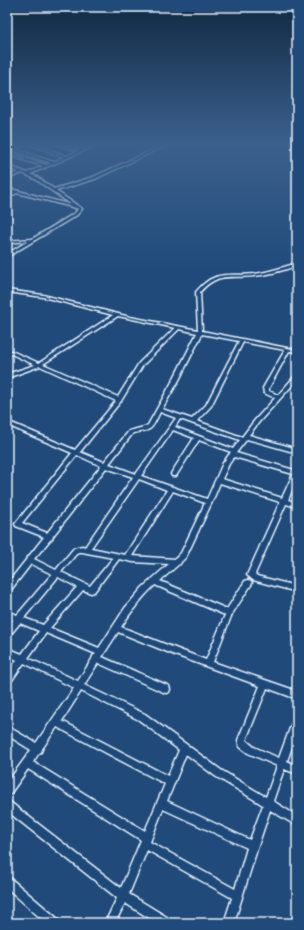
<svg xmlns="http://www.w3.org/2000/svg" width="304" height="930" viewBox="0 0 304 930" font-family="'Comic Neue',sans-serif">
  <rect width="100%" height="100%" fill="#1f4a7a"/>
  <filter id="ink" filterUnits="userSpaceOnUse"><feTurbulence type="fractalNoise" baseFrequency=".025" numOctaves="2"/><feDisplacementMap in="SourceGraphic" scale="8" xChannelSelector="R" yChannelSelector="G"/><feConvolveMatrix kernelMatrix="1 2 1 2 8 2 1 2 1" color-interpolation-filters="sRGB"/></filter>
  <g filter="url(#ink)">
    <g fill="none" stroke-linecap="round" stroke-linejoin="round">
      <g stroke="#e8f1f8" stroke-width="3">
        <g id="street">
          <path d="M 23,144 L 27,144 L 14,149 L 54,162 L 64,157 L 29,144 L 33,144 L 67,156 L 78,151 L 56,144 C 64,144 76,151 81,150 C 88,150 93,144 100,144 L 30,174 L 37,177 L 54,189 L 93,177 L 165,144 L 169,144 L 95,179 L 56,191 L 81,208 L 82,209 L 77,215 L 7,257 L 7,254 L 28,241 L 7,243 L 7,241 L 32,239 L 75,213 L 78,209 L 76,208 L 17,193 L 7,198 L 7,196 L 13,192 L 7,190 L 7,188 L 72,205 L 35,179 L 22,173 L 7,179 L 7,177 L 19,172 L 7,167 L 7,165 L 27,173 L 43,166 L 7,155 L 7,153 L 46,165 L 51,163 L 12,150 L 9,151 L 7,149 L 7,147 L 11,148 Z"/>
          <path d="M 297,263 L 297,265 L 293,267 C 281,271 267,275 254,276 C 230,279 219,271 200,292 L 202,331 L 297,350 L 297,352 L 289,351 L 269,388 L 269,391 L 278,395 L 295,376 L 297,375 L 297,380 L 259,422 L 249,435 L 297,449 L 297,453 L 247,439 L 236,453 L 294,470 L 297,469 L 297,478 L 288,500 L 297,503 L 297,507 L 286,504 L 255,574 L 257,576 L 292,585 L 295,577 L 297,576 L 297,592 L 253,580 L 247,575 L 280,502 L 220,483 L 212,502 L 186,557 L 181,562 L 180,564 L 178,565 L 160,581 L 227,609 L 245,581 L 248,580 L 251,581 L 252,583 L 251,585 L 232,614 L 213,662 L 297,691 L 297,699 L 267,688 L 246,740 L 247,741 L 254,747 L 279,758 L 293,720 L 294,717 L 297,716 L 297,732 L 287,761 L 297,766 L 297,774 L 284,769 L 273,801 L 297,816 L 297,826 L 270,810 L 258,846 L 234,923 L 224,923 L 232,898 L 147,850 L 129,894 L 170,919 L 171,923 L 157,923 L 125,903 L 115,923 L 105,923 L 117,898 L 7,811 L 7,800 L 10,802 L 121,888 L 141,840 L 28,769 L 10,794 L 7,796 L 7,783 L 31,750 L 7,735 L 7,726 L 36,743 L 74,688 L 24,663 L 10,683 L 7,684 L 7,674 L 17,660 L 7,655 L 7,648 L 22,654 L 39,631 L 20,623 L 10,635 L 7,636 L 7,627 L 13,620 L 7,617 L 7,611 L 17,615 L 52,574 L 31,564 L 10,591 L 7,592 L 7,584 L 44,537 L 16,526 L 15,524 L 72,453 L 7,425 L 7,421 L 75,450 L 116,401 L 40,366 L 7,378 L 7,374 L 35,365 L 7,352 L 7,349 L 39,363 L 113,315 L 43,297 L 7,292 L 7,290 L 43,295 L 130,317 L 198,330 L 196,292 C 216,268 229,277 255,274 C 269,272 283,267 297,263 ZM 118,316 L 175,328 L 139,363 L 118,397 L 43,364 ZM 179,329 L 197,333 L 173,380 L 148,425 L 144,427 L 129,431 L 104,462 L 80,452 L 121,401 L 143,365 ZM 202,334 L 239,341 L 206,405 L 192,419 L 162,409 L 179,380 ZM 243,342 L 285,350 L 263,388 L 264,393 L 275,398 L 255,420 L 242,437 L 197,421 L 211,406 ZM 160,412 L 176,418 L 136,474 L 109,464 L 133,433 C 153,430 151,430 160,412 ZM 180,419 L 240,440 L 233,449 L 175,427 ZM 173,430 L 194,438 L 172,472 L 171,474 L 172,476 L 176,476 L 199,440 L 231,452 L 223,463 L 207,499 L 141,476 ZM 77,455 L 101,466 L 47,533 L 22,523 ZM 234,457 L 293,474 L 282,498 L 222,479 L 229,464 ZM 106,468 L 133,477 L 85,547 L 82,546 L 74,548 L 56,570 L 34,559 L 50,540 L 52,539 L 53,536 ZM 139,479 L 167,490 L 125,555 L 91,548 ZM 173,491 L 205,503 L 181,553 L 175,559 L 132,556 ZM 78,552 L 82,552 L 113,558 L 90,586 L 61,572 ZM 119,559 L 133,562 L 169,564 L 143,587 L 125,608 L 99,648 L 50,628 L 83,590 L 91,593 L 94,592 ZM 58,577 L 77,587 L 43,625 L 24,618 ZM 155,585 L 225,615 L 206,660 L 180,650 L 121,627 C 131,612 142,597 155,585 ZM 118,632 L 175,655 L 260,686 L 238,740 L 240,747 L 248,753 L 277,766 L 266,797 L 221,770 L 145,714 L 84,685 L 98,663 L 163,692 L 166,693 L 169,692 L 170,689 L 169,686 L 102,657 ZM 46,633 L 96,654 L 93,656 L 92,659 L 78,681 L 28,658 ZM 81,691 L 139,720 L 179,750 L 168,776 L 62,721 ZM 57,727 L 165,784 L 145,831 L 33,762 L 39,753 L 41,752 L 42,749 ZM 186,754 L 215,776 L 263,805 L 250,840 L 167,801 ZM 163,809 L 247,848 L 235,889 L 150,842 Z"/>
          <polygon points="7,876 10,878 58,919 59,923 46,923 7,888"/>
        </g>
      </g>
      <use href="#street" fill="#1f4a7a" fill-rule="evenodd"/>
    </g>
  </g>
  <linearGradient id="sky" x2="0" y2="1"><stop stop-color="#112943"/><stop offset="0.53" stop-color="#3c608d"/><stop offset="1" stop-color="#3c608d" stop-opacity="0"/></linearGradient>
  <rect width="304" height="274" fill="url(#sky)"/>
  <rect width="304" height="930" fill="none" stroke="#1f4a7a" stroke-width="24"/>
  <rect x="12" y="12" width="280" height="906" fill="none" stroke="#e8f1f8" stroke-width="1.5" filter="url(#ink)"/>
</svg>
